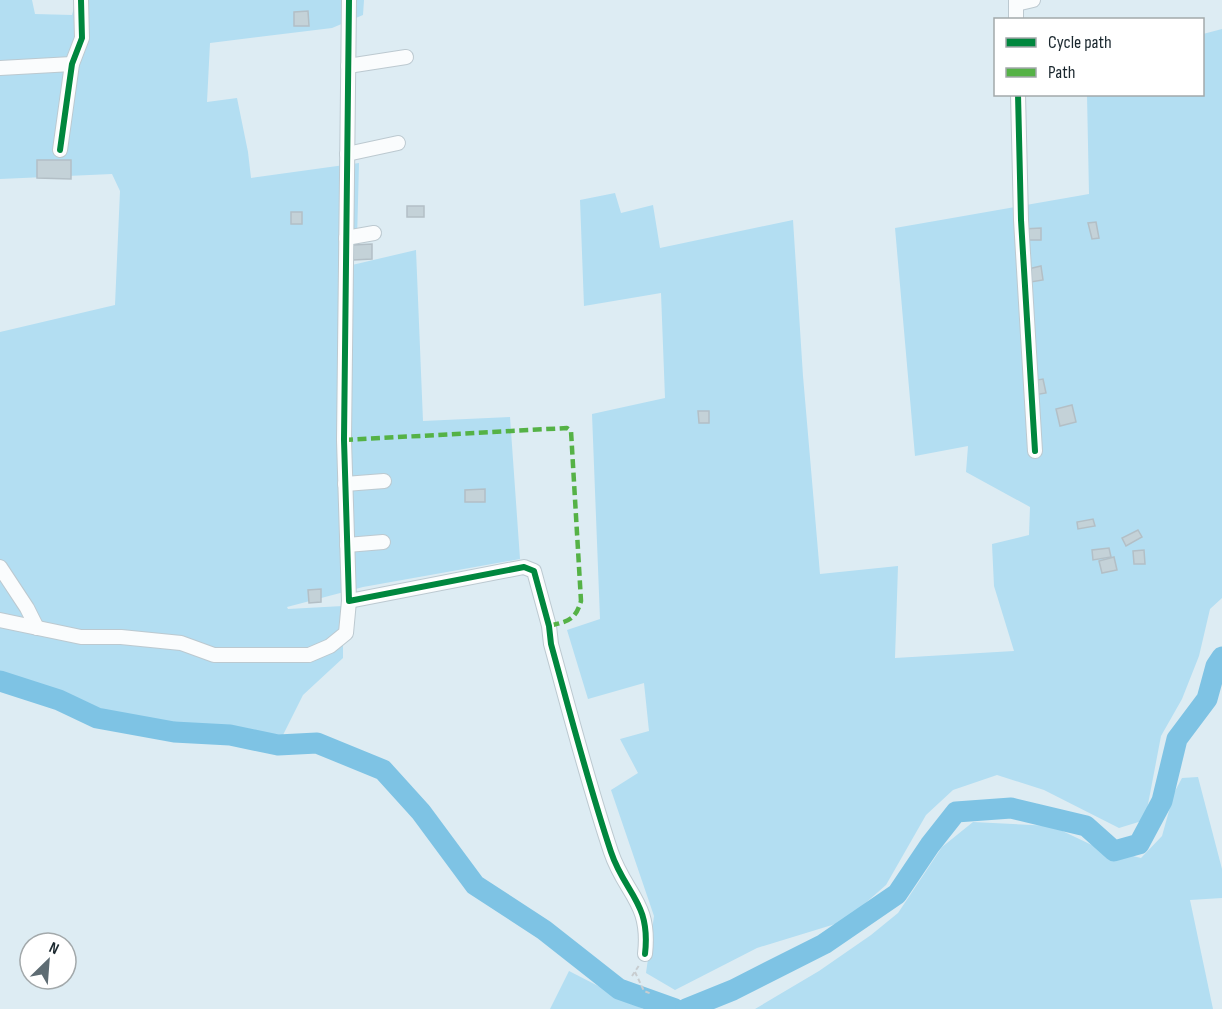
<svg xmlns="http://www.w3.org/2000/svg" width="1222" height="1009" viewBox="0 0 1222 1009" font-family="'Sofia Sans Condensed',sans-serif">
  <rect width="100%" height="100%" fill="#ddecf3"/>
  <g fill="#b3def2">
    <polygon points="0,0 32,0 35,14 72,15 76,0 364,0 363,15 332,28 210,43 207,102 237,98 248,152 251,178 359,163 357,240 352,265 416,250 423,421 510,417 520,559 363,587 287,607 288,609 343,606 343,658 303,695 278,745 230,735 174,732 97,718 0,681 0,332 115,305 120,191 112,174 0,179"/>
    <polygon points="1222,29 1222,598 1210,609 1199,656 1182,699 1161,736 1145,820 1119,828 1044,790 997,775 953,790 926,815 886,885 845,921 757,948 675,990 646,973 654,916 611,790 638,773 620,739 649,731 644,683 588,699 567,630 600,619 592,414 665,398 661,293 584,306 580,200 615,193 621,213 653,205 660,248 793,220 803,376 820,574 898,566 895,658 1014,651 994,586 992,544 1029,535 1030,507 966,472 968,446 915,456 895,228 1089,194 1087,95 1202,94 1203,34"/>
    <polygon points="1198,777 1222,869 1222,898 1190,900 1213,1009 755,1009 819,971 871,935 898,913 942,847 973,822 1052,826 1096,847 1141,858 1162,836 1174,793 1182,778"/>
    <polygon points="569,971 643,1009 550,1009"/>
  </g>
  <g fill="none" stroke-linecap="round" stroke-linejoin="round">
    <g stroke="#7ec3e4" stroke-width="21">
      <polyline points="0,681 59,700 97,718 174,732 230,735 278,745 317,743 383,770 421,812 475,885 544,930 619,989 675,1009"/>
      <polyline points="686,1009 733,990 824,944 897,894 930,845 956,812 1011,808 1086,826 1114,851 1139,844 1162,801 1177,739 1207,699 1216,666 1222,657"/>
    </g>
  </g>
  <g fill="#c4d2d8" stroke="#b3bfc6" stroke-width="1.5">
    <polygon points="308,11 309,26 294,26 294,12"/>
    <polygon points="37,160 71,160 71,179 37,178"/>
    <rect x="407" y="206" width="17" height="11"/>
    <rect x="291" y="212" width="11" height="12"/>
    <polygon points="1096,222 1099,238 1092,239 1088,223"/>
    <polygon points="1041,228 1041,240 1024,240 1023,229"/>
    <polygon points="372,244 372,259 353,260 352,245"/>
    <polygon points="1041,266 1043,280 1031,282 1028,269"/>
    <polygon points="1043,379 1046,393 1034,395 1031,381"/>
    <polygon points="1072,405 1076,422 1060,426 1056,409"/>
    <polygon points="698,411 709,411 709,423 699,423"/>
    <polygon points="485,489 485,502 465,502 465,490"/>
    <polygon points="1093,519 1095,526 1078,529 1077,522"/>
    <polygon points="1138,530 1142,537 1126,546 1122,538"/>
    <polygon points="1109,548 1111,557 1093,560 1092,550"/>
    <polygon points="1144,550 1145,564 1134,564 1133,551"/>
    <polygon points="1114,557 1117,570 1102,573 1099,561"/>
    <polygon points="321,589 321,602 309,603 308,590"/>
  </g>
  <g fill="none" stroke-linecap="round" stroke-linejoin="round">
    <g stroke="#bcc9d0" stroke-width="16">
      <g id="minor">
        <polyline points="1016,0 1016,20"/>
        <polyline points="1016,4 1033,0"/>
        <polyline points="348,66 406,57"/>
        <polyline points="0,68 72,64"/>
        <polyline points="1018,94 1021,220 1035,451"/>
        <polyline points="60,150 72,64 82,38 81,0"/>
        <polyline points="347,154 398,143"/>
        <polyline points="346,238 374,233"/>
        <polyline points="345,484 384,481"/>
        <polyline points="347,545 383,542"/>
        <polyline points="0,567 27,608 37,628"/>
        <path d="M 349,601 L 524,567 L 534,571 L 549,626 L 551,644 C 570,713 588,783 611,852 C 625,894 651,902 645,954"/>
        <polyline points="0,620 81,637 121,637 181,643 214,655 309,655 330,646 346,633 349,601 344,440 349,0"/>
      </g>
    </g>
    <g stroke="#c8cdd0" stroke-width="2" stroke-dasharray="4.5 3" stroke-linecap="butt">
      <polyline points="635,972 644,991 652,994"/>
      <polyline points="632,976 640,964"/>
    </g>
    <use href="#minor" stroke="#fafcfd" stroke-width="14"/>
    <path stroke="#55b246" stroke-width="4.5" stroke-dasharray="9 4.5" stroke-linecap="butt" d="M 344,440 L 567,428 L 571,431 L 581,601 C 575,621 568,621 549,626"/>
    <g stroke="#fff" stroke-width="10">
      <g id="cycleway">
        <path d="M 349,0 L 344,440 L 349,601 L 524,567 L 534,571 L 549,626 L 551,644 C 570,713 588,783 611,852 C 625,894 651,902 645,954"/>
        <polyline points="1018,94 1021,220 1035,451"/>
        <polyline points="60,150 72,64 82,38 81,0"/>
      </g>
    </g>
    <use href="#cycleway" stroke="#00873e" stroke-width="6"/>
  </g>
  <rect x="994" y="18" width="210" height="78" fill="#ffffff" stroke="#a3a9ab" stroke-width="1.5"/>
  <rect x="1006" y="38" width="30" height="9" fill="#00873e" stroke="#a3a9ab" stroke-width="1.5"/>
  <text x="1048" y="48" font-size="18" fill="#1a272e">Cycle path</text>
  <rect x="1006" y="68" width="30" height="9" fill="#55b246" stroke="#a3a9ab" stroke-width="1.5"/>
  <text x="1048" y="78" font-size="18" fill="#1a272e">Path</text>
  <g transform="translate(48 961) rotate(25)"><circle r="28" fill="#ffffff" stroke="#a3a9ab" stroke-width="1.5"/>
  <path d="M0-4.5L10 22L0 15L-10 22Z" fill="#5e6c73"/>
  <text y="-9" font-size="16" font-weight="bold" text-anchor="middle" fill="#1a272e">N</text>
  </g>
</svg>
